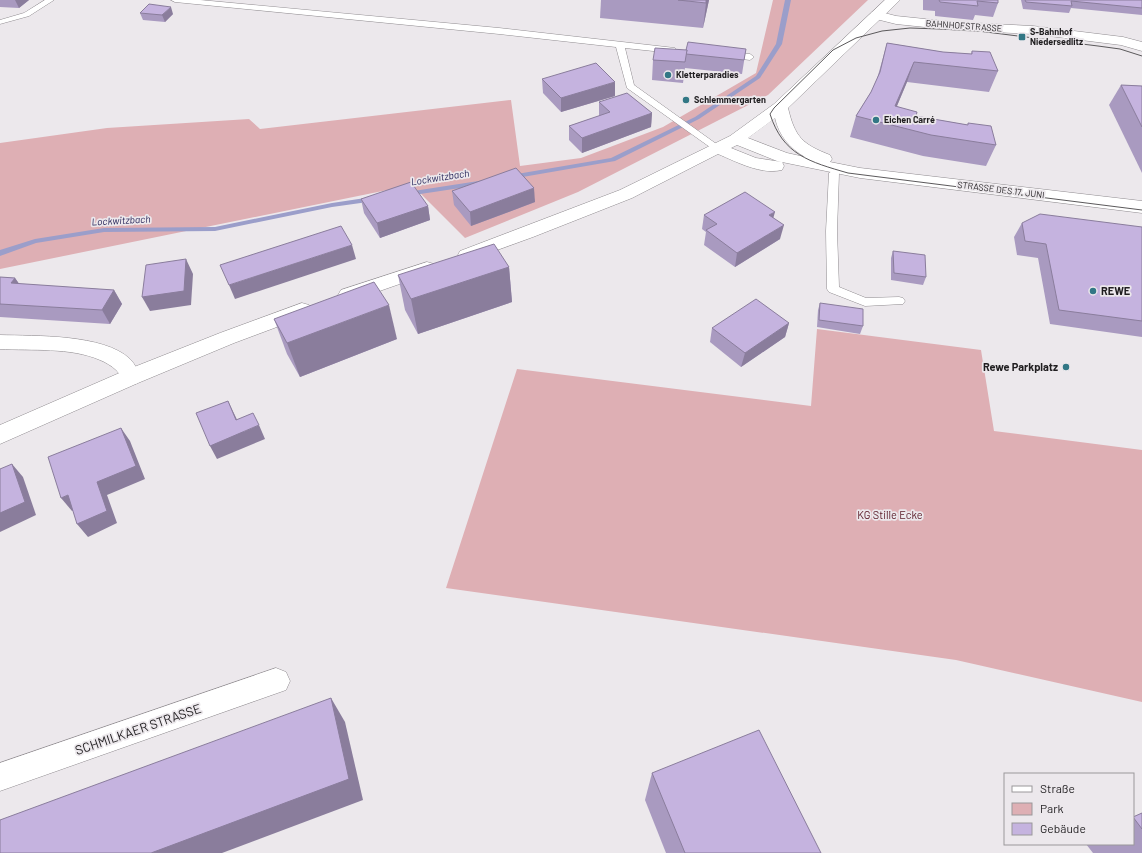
<svg xmlns="http://www.w3.org/2000/svg" width="1142" height="853" viewBox="0 0 1142 853" font-family="Barlow,sans-serif">
  <rect width="100%" height="100%" fill="#ece8ec"/>
  <g fill="#deafb4">
    <polygon points="773,0 868,0 768,95 578,192 465,238 412,185 0,269 0,143 107,128 249,119 260,129 511,100 520,166 581,158 663,127 756,73"/>
    <polygon points="817,329 981,350 994,431 1142,450 1142,702 956,660 446,588 517,369 811,406"/>
  </g>
  <g fill="none" stroke-linecap="round" stroke-linejoin="round">
    <g fill="#9b9eca" fill-rule="evenodd">
      <polygon points="785,0 791,0 782,44 760,78 699,119 615,161 511,179 508,177 511,175 611,158 695,117 756,76 776,44"/>
      <polygon points="485,180 489,182 487,184 407,196 403,194 407,192"/>
      <polygon points="372,197 376,199 375,201 332,207 215,231 104,232 36,243 0,256 0,250 35,239 104,228 215,227 332,203"/>
    </g>
    <g stroke="#908c90" stroke-width="1">
      <g id="service">
        <polygon points="45,0 54,0 29,16 0,24 0,20 24,13"/>
        <polygon points="171,0 200,0 499,28 675,48 676,50 675,52 672,53 625,48 634,85 722,148 717,151 714,150 627,88 616,47 499,34 175,2"/>
        <polygon points="728,52 750,54 754,57 750,60 725,57 724,55 725,53"/>
        <polygon points="834,170 839,173 837,231 839,287 866,298 899,297 903,298 905,301 903,304 865,306 829,292 827,289 826,231 829,173"/>
      </g>
    </g>
    <g stroke="#908c90" stroke-width="1">
      <g id="minor">
        <polygon points="877,11 896,16 954,22 1033,26 1123,37 1142,42 1142,51 1121,45 1033,34 954,30 896,24 872,18 870,15 872,12"/>
        <path d="M 0,335 C 35,336 104,334 130,359 C 135,364 138,371 142,377 L 138,383 C 122,388 125,379 116,370 C 112,366 105,362 100,360 C 70,347 32,351 0,349 Z"/>
        <polygon points="276,668 286,672 290,681 286,690 0,791 0,763"/>
      </g>
    </g>
    <g stroke="#908c90" stroke-width="1">
      <g id="tertiary">
        <path d="M 885,0 L 900,0 L 788,108 C 795,137 802,144 830,155 L 832,159 L 830,162 L 860,168 L 1142,201 L 1142,213 L 860,178 L 777,161 L 737,145 L 731,148 L 756,158 L 782,162 L 784,166 L 782,170 C 761,175 737,162 718,154 L 632,198 L 533,237 L 467,261 L 460,259 L 458,255 L 460,251 L 620,190 L 730,136 L 774,104 ZM 775,118 C 779,136 790,148 805,157 L 787,153 L 748,138 Z"/>
        <polygon points="427,262 434,264 436,268 434,272 348,302 341,300 338,295 341,290"/>
        <polygon points="302,303 309,305 312,310 309,315 234,343 138,383 0,444 0,425 124,371 220,333"/>
      </g>
    </g>
    <use href="#service" fill="#fff" fill-rule="evenodd"/>
    <use href="#minor" fill="#fff" fill-rule="evenodd"/>
    <use href="#tertiary" fill="#fff" fill-rule="evenodd"/>
    <path stroke="#5b595b" stroke-width="1" d="M 1142,56 L 1120,49 L 1098,46 L 970,30 L 910,28 L 882,31 L 856,38 L 833,50 L 774,108 L 770,114 C 783,155 810,162 848,173 L 1142,210"/>
  </g>
  <g fill="#a99ac0">
    <polygon points="0,0 29,0 19,8 0,7"/>
    <polygon points="601,0 709,0 703,28 600,18"/>
    <polygon points="923,0 998,0 998,3 993,17 975,15 973,20 935,16 935,11 923,10"/>
    <polygon points="1021,0 1142,0 1142,15 1071,8 1069,13 1023,9"/>
    <polygon points="140,13 173,14 165,22 143,20"/>
    <polygon points="887,43 943,52 971,54 972,51 998,71 989,92 907,82 897,106 916,116 968,125 968,123 996,145 986,166 923,156 850,137 856,116 871,92 877,79"/>
    <polygon points="746,49 742,74 685,68 683,83 652,80 653,60 686,50"/>
    <polygon points="542,79 615,96 561,112 543,93"/>
    <polygon points="1121,85 1142,86 1142,173 1109,105"/>
    <polygon points="599,102 652,113 651,127 582,153 569,140 569,126 599,116"/>
    <polygon points="452,191 535,202 471,226 454,205"/>
    <polygon points="361,199 428,206 430,220 380,238 364,213"/>
    <polygon points="704,215 780,239 735,267 704,245 706,232 702,229"/>
    <polygon points="1022,223 1142,227 1142,337 1050,324 1038,258 1017,255 1014,237"/>
    <polygon points="893,251 926,277 923,285 891,280 891,258"/>
    <polygon points="509,267 512,302 418,334 405,310 398,275"/>
    <polygon points="0,277 15,278 19,284 114,290 122,304 110,324 0,317"/>
    <polygon points="820,303 863,326 860,334 817,327 818,310"/>
    <polygon points="274,319 397,339 300,377 287,354"/>
    <polygon points="789,323 785,337 741,367 710,342 712,328"/>
    <polygon points="652,773 821,853 666,853 645,800"/>
    <polygon points="1142,813 1142,853 1093,853 1086,844 1133,844 1133,817"/>
  </g>
  <g fill="#8a7d9c">
    <polygon points="15,0 29,0 19,8"/>
    <polygon points="706,0 709,0 703,28 706,3"/>
    <polygon points="171,7 173,14 165,22 162,15"/>
    <polygon points="914,62 907,82 888,127 895,106"/>
    <polygon points="615,82 615,96 561,112 561,98"/>
    <polygon points="652,113 651,127 582,153 582,138"/>
    <polygon points="534,188 535,202 471,226 470,212"/>
    <polygon points="428,206 430,220 380,238 377,223"/>
    <polygon points="775,212 771,226 769,215"/>
    <polygon points="784,225 780,239 735,267 737,253"/>
    <polygon points="352,245 356,259 235,299 229,285"/>
    <polygon points="186,259 193,274 191,305 150,311 142,297"/>
    <polygon points="509,267 512,302 418,334 411,299"/>
    <polygon points="15,278 25,292 11,283"/>
    <polygon points="114,290 122,304 110,324 102,310"/>
    <polygon points="389,305 397,339 300,377 287,343"/>
    <polygon points="789,323 785,337 741,367 745,353"/>
    <polygon points="228,401 243,432 259,425 265,439 217,459 210,446"/>
    <polygon points="121,428 130,441 145,479 107,495 117,523 88,537 77,524"/>
    <polygon points="12,464 23,477 36,515 0,532 0,513"/>
    <polygon points="68,495 79,508 72,511 61,498"/>
    <polygon points="331,698 345,722 363,800 222,853 151,853"/>
  </g>
  <g fill="#c5b3df" stroke="#8a7d9c">
    <polygon points="678,0 706,0 706,3"/>
    <polygon points="939,0 998,0 998,3 977,1 978,6 940,2"/>
    <polygon points="1025,0 1142,0 1142,8 1071,1 1072,6 1026,2"/>
    <polygon points="149,4 171,7 162,15 140,13"/>
    <polygon points="688,42 746,49 744,60 686,54 687,50 686,50"/>
    <polygon points="887,43 943,52 972,54 972,51 990,52 998,71 914,62 895,106 917,112 916,116 968,125 968,123 991,126 996,145 931,135 856,116 871,92 880,72"/>
    <polygon points="655,48 687,50 685,62 653,60"/>
    <polygon points="596,63 615,82 561,98 542,79"/>
    <polygon points="1121,85 1142,86 1142,127"/>
    <polygon points="627,93 652,113 582,138 569,126 610,112 599,102"/>
    <polygon points="516,168 534,188 470,212 452,191"/>
    <polygon points="411,182 428,206 377,223 361,199"/>
    <polygon points="745,192 775,212 769,215 784,225 737,253 706,230 717,224 704,215"/>
    <polygon points="1040,214 1142,227 1142,321 1059,310 1046,244 1025,241 1022,223"/>
    <polygon points="341,226 352,245 229,285 220,265"/>
    <polygon points="494,244 509,267 411,299 398,275"/>
    <polygon points="893,251 925,255 926,277 894,273"/>
    <polygon points="186,259 184,291 142,297 146,265"/>
    <polygon points="0,277 15,278 11,283 114,290 102,310 0,304"/>
    <polygon points="374,282 389,305 287,343 274,319"/>
    <polygon points="756,299 789,323 745,353 712,328"/>
    <polygon points="820,303 863,309 863,326 819,320"/>
    <polygon points="228,401 236,420 253,413 259,425 210,446 196,413"/>
    <polygon points="121,428 136,466 97,482 107,511 77,524 68,495 61,498 48,457"/>
    <polygon points="12,464 25,502 0,513 0,469"/>
    <polygon points="331,698 349,779 151,853 0,853 0,820"/>
    <polygon points="759,730 821,853 685,853 652,773"/>
    <polygon points="1142,813 1142,829 1133,817"/>
  </g>
  <g fill="#327785" stroke="#ece8ec" stroke-width="1.5">
    <rect x="1018" y="33" width="8" height="8" rx="2"/>
    <circle cx="668" cy="75" r="4"/>
    <circle cx="686" cy="100" r="4"/>
    <circle cx="876" cy="120" r="4"/>
    <circle cx="1093" cy="291" r="4"/>
    <circle cx="1066" cy="367" r="4"/>
  </g>
  <g text-anchor="middle" stroke-width="3.5" stroke-linejoin="round" paint-order="stroke">
    <g font-size="9" fill="#201e20" stroke="#ece8ec">
      <text transform="translate(964 26) rotate(4)" y="3">BAHNHOFSTRASSE</text>
      <text transform="translate(1001 190) rotate(7)" y="3">STRASSE DES 17. JUNI</text>
    </g>
    <g font-size="9" font-weight="bold" fill="#201e20" stroke="#ece8ec" text-anchor="start">
      <text x="1030" y="35">S-Bahnhof<tspan x="1030" dy="10">Niedersedlitz</tspan></text>
      <text x="676" y="78">Kletterparadies</text>
      <text x="694" y="103">Schlemmergarten</text>
      <text x="884" y="123">Eichen Carré</text>
    </g>
    <g font-size="10" font-style="italic" fill="#232156" stroke="#ece8ec">
      <text transform="translate(440 177) rotate(-9)" y="4">Lockwitzbach</text>
      <text transform="translate(121 220) rotate(-3)" y="4">Lockwitzbach</text>
    </g>
    <g font-size="11" font-weight="bold" fill="#201e20" stroke="#ece8ec" text-anchor="start">
      <text x="1101" y="295">REWE</text>
      <text x="1058" y="371" text-anchor="end">Rewe Parkplatz</text>
    </g>
    <g font-size="11" fill="#5a1a27" stroke="#ece8ec">
      <text x="890" y="519">KG Stille Ecke</text>
    </g>
    <g font-size="13" fill="#201e20" stroke="#ece8ec">
      <text transform="translate(138 729) rotate(-19)" y="5">SCHMILKAER STRASSE</text>
    </g>
  </g>
  <rect x="1004" y="773" width="130" height="72" fill="#ece8ec" stroke="#9a979a"/>
  <rect x="1012" y="786" width="20" height="6" fill="#ffffff" stroke="#9a979a"/>
  <text x="1040" y="793" font-size="12" fill="#201e20">Straße</text>
  <rect x="1012" y="803" width="20" height="12" fill="#deafb4" stroke="#9a979a"/>
  <text x="1040" y="813" font-size="12" fill="#201e20">Park</text>
  <rect x="1012" y="823" width="20" height="12" fill="#c5b3df" stroke="#9a979a"/>
  <text x="1040" y="833" font-size="12" fill="#201e20">Gebäude</text>
</svg>
